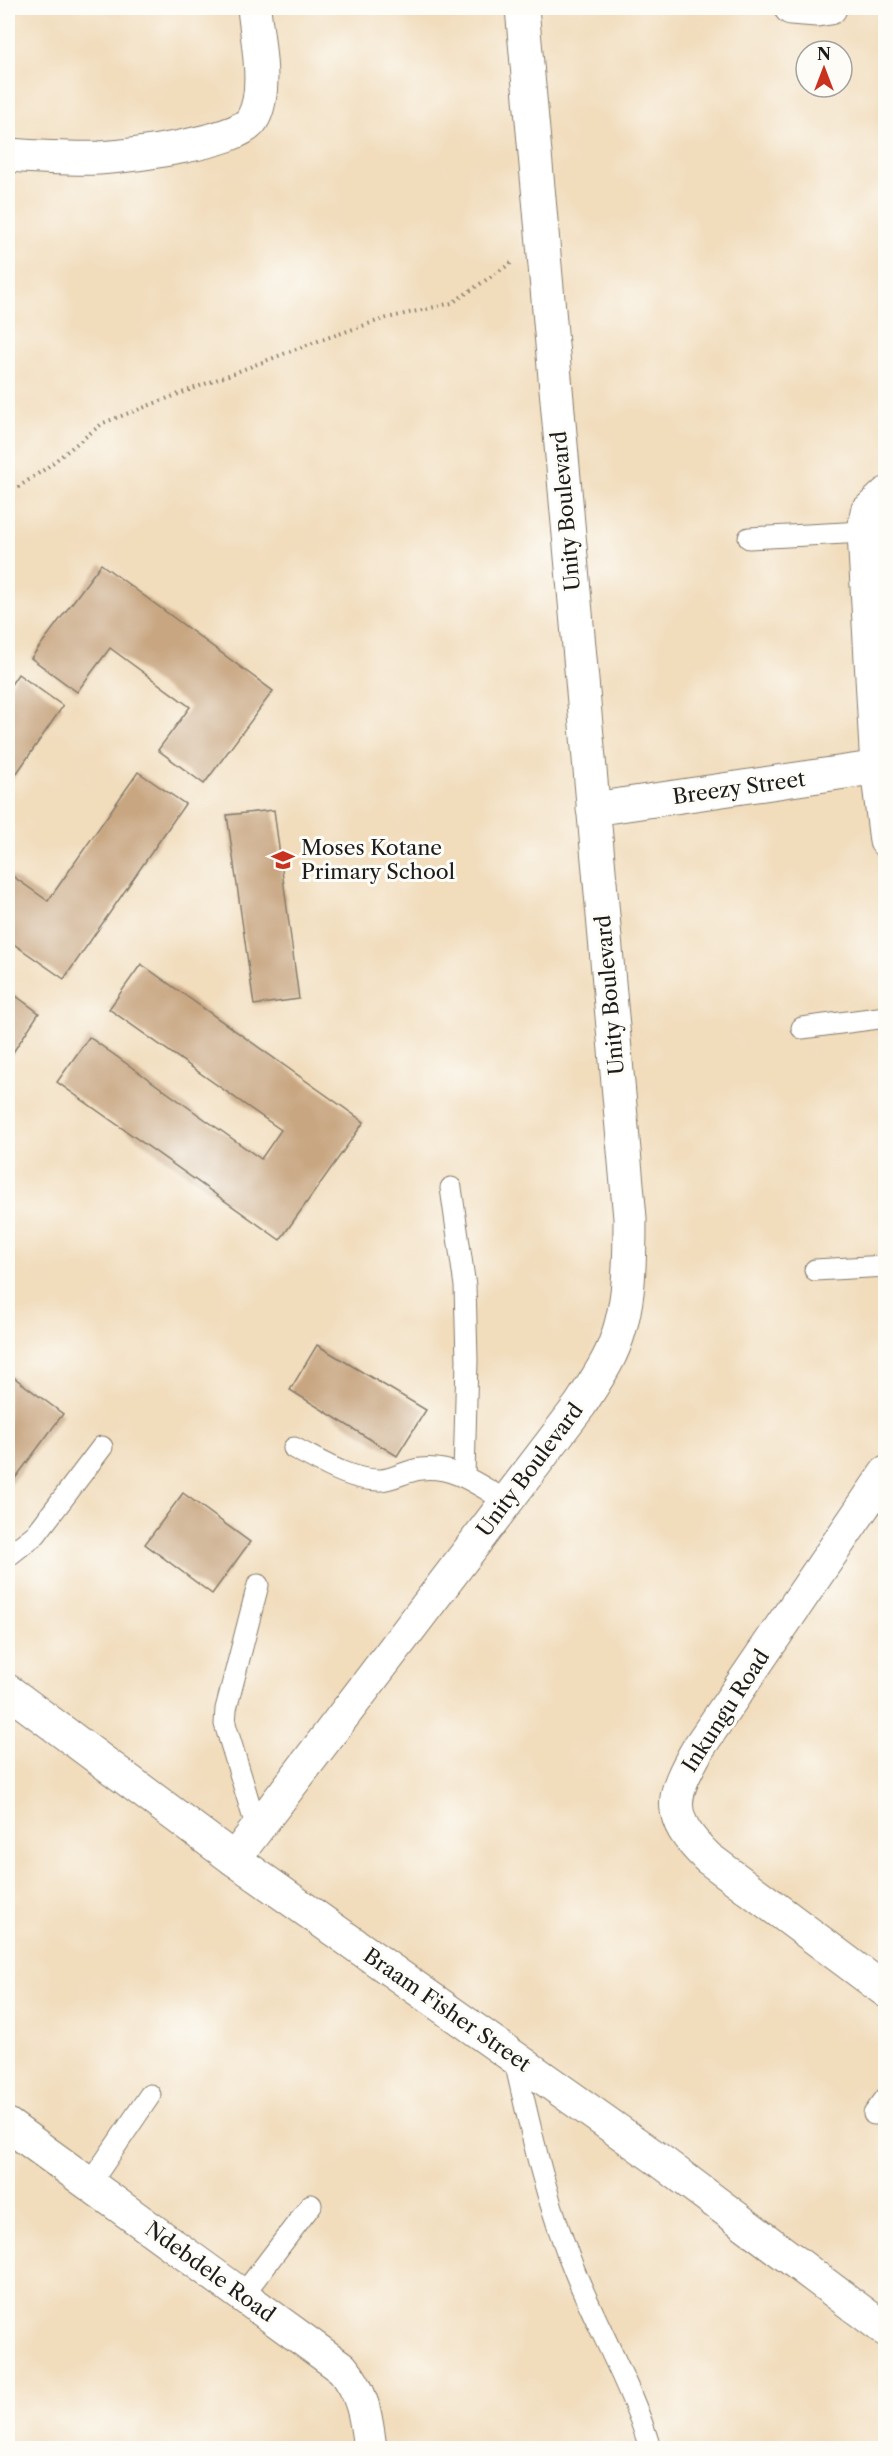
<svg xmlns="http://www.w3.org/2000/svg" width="893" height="2456" viewBox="0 0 893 2456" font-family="'Libre Caslon Text',serif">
  <rect width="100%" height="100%" fill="#fdfcf7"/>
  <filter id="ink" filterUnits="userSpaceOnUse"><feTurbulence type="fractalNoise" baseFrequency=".0167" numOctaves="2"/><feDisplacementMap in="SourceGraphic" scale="12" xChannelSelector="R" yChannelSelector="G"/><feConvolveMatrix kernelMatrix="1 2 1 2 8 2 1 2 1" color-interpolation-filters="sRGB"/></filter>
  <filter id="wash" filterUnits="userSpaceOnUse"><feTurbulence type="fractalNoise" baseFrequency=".008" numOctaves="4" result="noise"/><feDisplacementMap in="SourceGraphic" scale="24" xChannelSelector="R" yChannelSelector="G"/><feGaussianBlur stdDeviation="1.35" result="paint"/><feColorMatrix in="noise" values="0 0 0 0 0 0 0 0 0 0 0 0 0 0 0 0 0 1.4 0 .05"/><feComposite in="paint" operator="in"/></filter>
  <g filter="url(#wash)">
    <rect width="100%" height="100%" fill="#f1dcbb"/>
    <g id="blocks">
      <g fill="#c8a681">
        <polygon points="101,564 273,691 204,784 158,750 190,707 110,648 77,692 31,658"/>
        <polygon points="18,674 63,706 8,786 8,689"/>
        <polygon points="138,772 185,804 64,979 8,940 8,873 48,901"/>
        <polygon points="274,810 299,999 254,1005 227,815"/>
        <polygon points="141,964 364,1122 280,1240 57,1082 89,1037 261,1159 281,1130 109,1009"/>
        <polygon points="8,990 39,1013 8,1060"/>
        <polygon points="317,1345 426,1410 397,1456 290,1390"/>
        <polygon points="8,1373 63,1414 8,1488"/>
        <polygon points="183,1493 250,1542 212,1594 145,1544"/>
      </g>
    </g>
  </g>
  <g filter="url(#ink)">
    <use href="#blocks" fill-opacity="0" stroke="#867c6c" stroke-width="1.5"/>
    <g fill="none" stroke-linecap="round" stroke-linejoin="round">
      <g stroke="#867c6c" stroke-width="23">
        <g id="service">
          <polyline points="749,538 864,532"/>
          <polyline points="802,1028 886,1017"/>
          <polyline points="451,1188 465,1286 467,1360 464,1476"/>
          <polyline points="815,1270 886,1266"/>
          <path d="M 294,1448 C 320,1461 350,1481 381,1480 C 394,1479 408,1470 421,1469 C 454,1465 480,1486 506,1501"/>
          <polyline points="8,1556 36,1534 102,1447"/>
          <polyline points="257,1829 225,1724 226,1709 258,1585"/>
          <path d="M 514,2057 C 531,2132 547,2206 577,2277 C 601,2334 632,2388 650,2448"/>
          <polyline points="874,2114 886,2098"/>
          <polyline points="89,2185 150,2095"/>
          <polyline points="242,2296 311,2205"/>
        </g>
      </g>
      <g stroke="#867c6c" stroke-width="35">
        <g id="minor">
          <polyline points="791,8 817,10 830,8"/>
          <path d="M 8,155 C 37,157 69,159 99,158 C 128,156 238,143 252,120 C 269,93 257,39 254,8"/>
          <polyline points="886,494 867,512 864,532 877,768 886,841"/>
          <polyline points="593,809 886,766"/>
          <path d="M 886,1473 L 699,1747 C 670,1797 665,1816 708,1858 L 886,1991"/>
          <path d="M 8,2125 L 342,2368 C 363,2392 366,2417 370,2448"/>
        </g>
      </g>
      <g stroke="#867c6c" stroke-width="35">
        <g id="tertiary">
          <polyline points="8,1691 234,1859 662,2162 886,2330"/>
          <path d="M 234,1859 L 580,1405 C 589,1391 599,1376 607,1361 C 630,1318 630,1266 630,1218 L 522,8"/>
        </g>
      </g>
      <polyline stroke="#867c6c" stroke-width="4" stroke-dasharray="1.5 4.5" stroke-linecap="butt" points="8,494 45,469 103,423 315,342 383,319 452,303 511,263"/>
      <use href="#service" stroke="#fff" stroke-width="21"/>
      <use href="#minor" stroke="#fff" stroke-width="33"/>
      <use href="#tertiary" stroke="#fff" stroke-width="33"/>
    </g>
  </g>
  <defs>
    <g id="school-bare" transform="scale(1.8)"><path d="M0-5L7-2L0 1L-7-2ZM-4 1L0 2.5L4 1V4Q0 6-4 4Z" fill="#c8321e" stroke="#fdfcf7" stroke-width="2.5" paint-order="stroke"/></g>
  </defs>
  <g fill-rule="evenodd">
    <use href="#school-bare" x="283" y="860"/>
  </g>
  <g text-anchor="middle" stroke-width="6" stroke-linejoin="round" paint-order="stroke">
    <g font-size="21" fill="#1c1c1c" stroke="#fdfcf7">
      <text transform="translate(566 511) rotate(-95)" y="7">Unity Boulevard</text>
      <text transform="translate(739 788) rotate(-8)" y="7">Breezy Street</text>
      <text transform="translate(610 995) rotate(-95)" y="7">Unity Boulevard</text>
      <text transform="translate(530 1470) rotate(-53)" y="7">Unity Boulevard</text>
      <text transform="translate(726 1711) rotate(-57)" y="7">Inkungu Road</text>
      <text transform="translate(447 2010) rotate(35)" y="7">Braam Fisher Street</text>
      <text transform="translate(210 2272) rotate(36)" y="7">Ndebdele Road</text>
    </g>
    <g font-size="21" fill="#1c1c1c" stroke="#fdfcf7" text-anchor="start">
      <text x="301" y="855">Moses Kotane<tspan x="301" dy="24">Primary School</tspan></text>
    </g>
  </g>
  <rect width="893" height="2456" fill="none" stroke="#fdfcf7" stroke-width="30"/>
  <g transform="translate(824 69)"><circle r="28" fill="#fdfcf7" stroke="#a3a29f" stroke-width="1.5"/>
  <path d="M0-4.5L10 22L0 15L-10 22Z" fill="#c8321e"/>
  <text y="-9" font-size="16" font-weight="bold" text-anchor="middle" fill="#1c1c1c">N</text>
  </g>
</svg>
